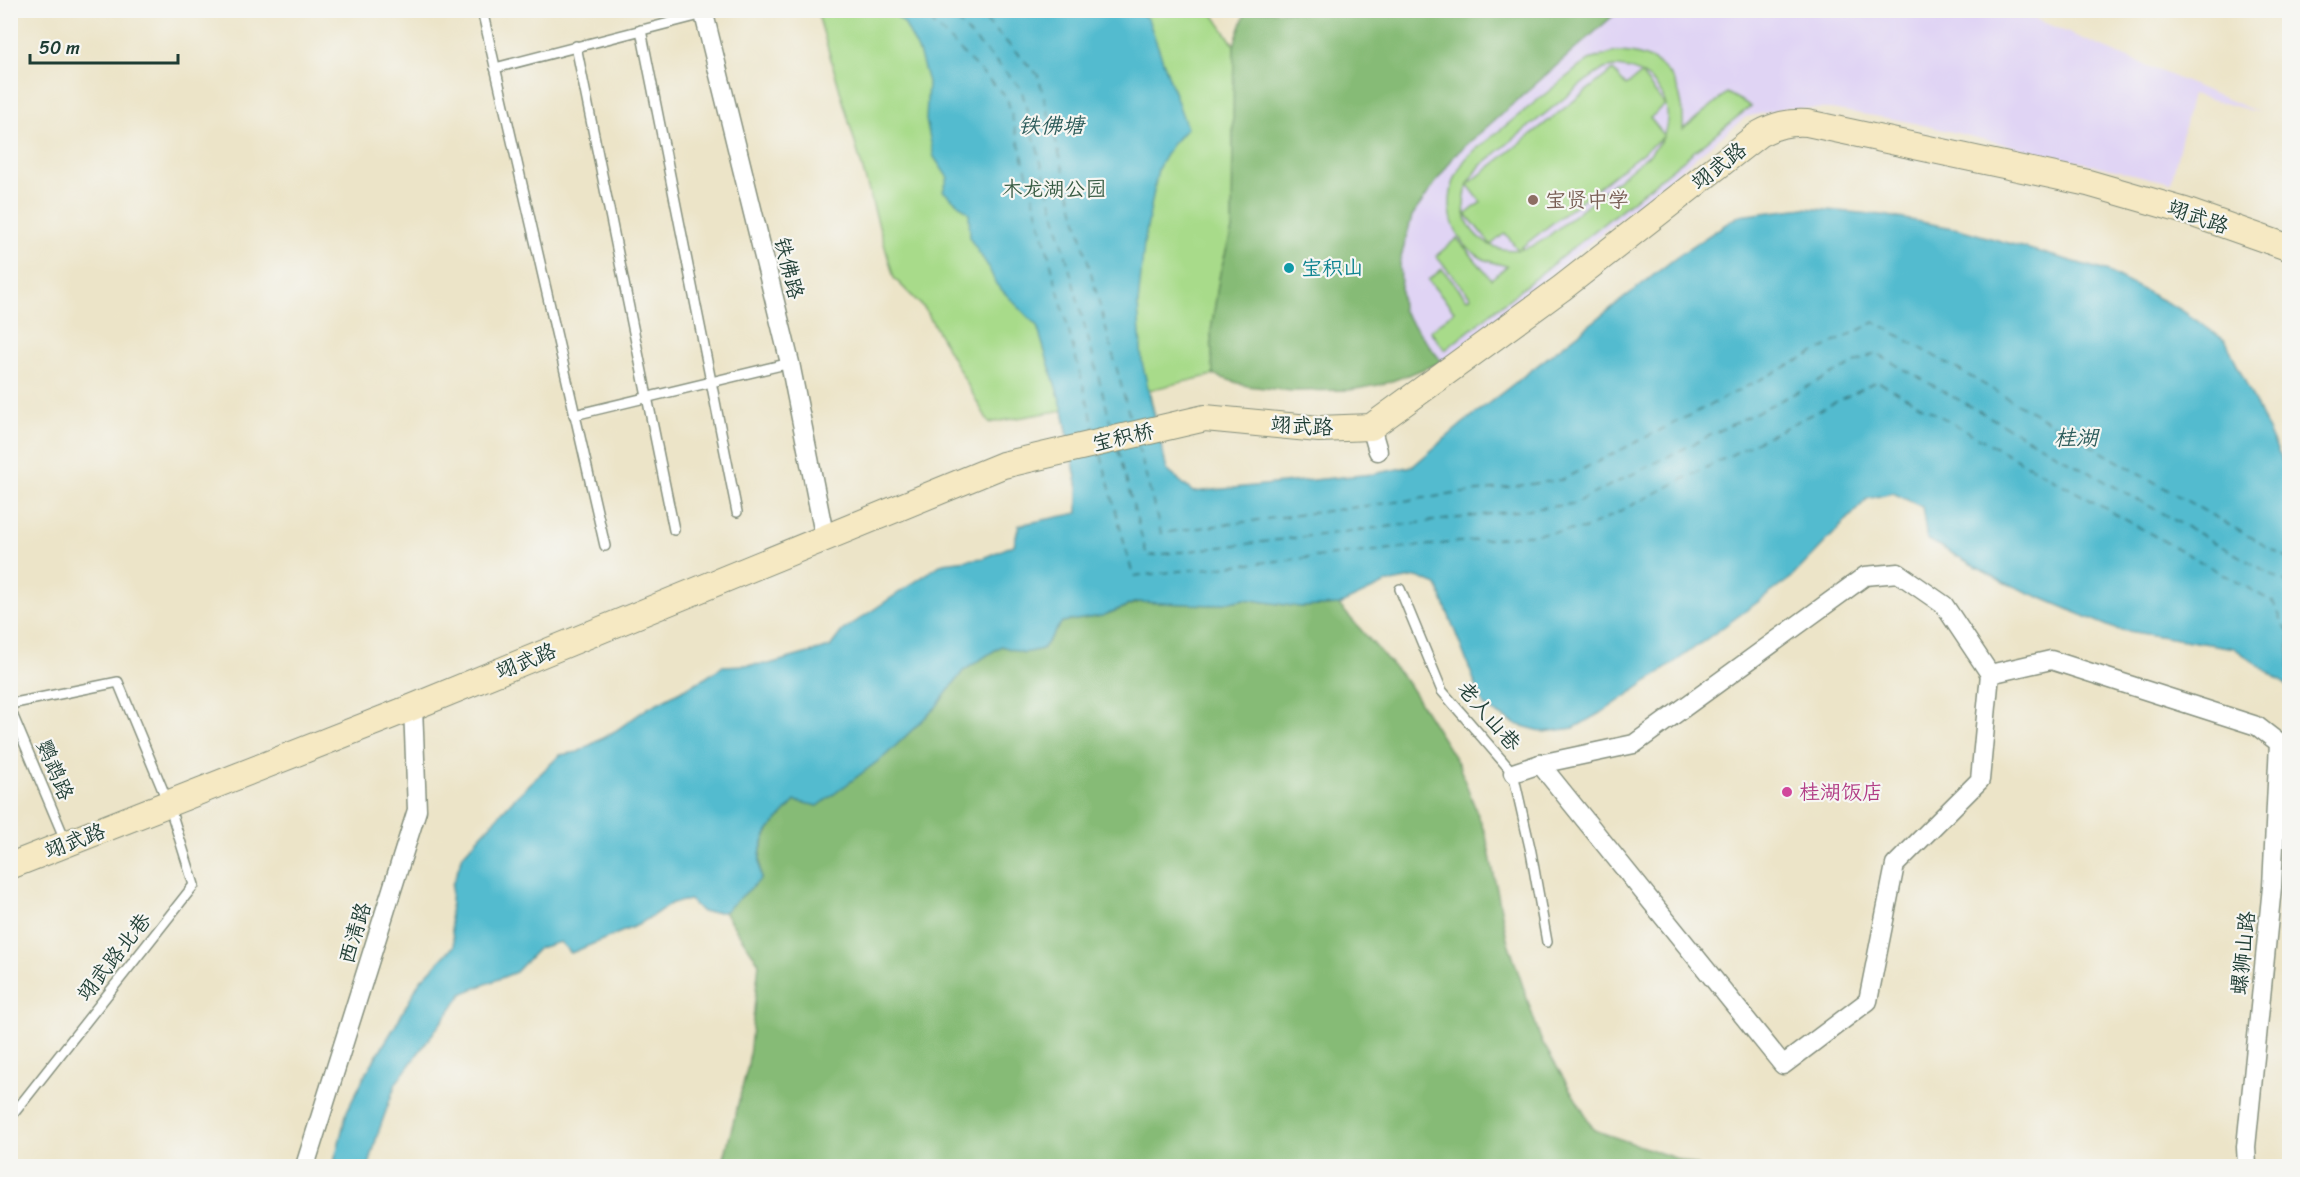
<svg xmlns="http://www.w3.org/2000/svg" width="2300" height="1177" viewBox="0 0 2300 1177" font-family="Sriracha,'LXGW WenKai TC',sans-serif">
  <rect width="100%" height="100%" fill="#f6f6f2"/>
  <filter id="ink" filterUnits="userSpaceOnUse"><feTurbulence type="fractalNoise" baseFrequency=".0167" numOctaves="2"/><feDisplacementMap in="SourceGraphic" scale="12" xChannelSelector="R" yChannelSelector="G"/><feConvolveMatrix kernelMatrix="1 2 1 2 8 2 1 2 1" color-interpolation-filters="sRGB"/></filter>
  <filter id="wash" filterUnits="userSpaceOnUse"><feTurbulence type="fractalNoise" baseFrequency=".008" numOctaves="4" result="noise"/><feDisplacementMap in="SourceGraphic" scale="24" xChannelSelector="R" yChannelSelector="G"/><feGaussianBlur stdDeviation="1.35" result="paint"/><feColorMatrix in="noise" values="0 0 0 0 0 0 0 0 0 0 0 0 0 0 0 0 0 1.4 0 .05"/><feComposite in="paint" operator="in"/></filter>
  <g filter="url(#wash)">
    <rect width="100%" height="100%" fill="#ece4c8"/>
    <polygon fill="#e0d4f4" points="1615,11 2016,11 2260,113 2192,94 2171,183 1905,121 1831,109 1787,108 1746,117 1442,362 1402,310 1400,261 1412,216 1455,155 1614,15"/>
    <g fill="#a8db8a" stroke="#648c5f" stroke-width="1.5" fill-rule="evenodd">
      <polygon points="817,11 1211,11 1234,45 1232,230 1220,273 1211,331 1213,375 1149,390 1167,471 1078,488 1063,410 989,423 925,309 894,278"/>
      <path d="M 1615,52 C 1664,52 1685,82 1683,129 L 1727,93 L 1751,106 L 1445,350 L 1430,331 L 1454,311 L 1428,280 L 1442,269 L 1467,299 L 1471,297 L 1436,256 L 1457,238 L 1491,279 L 1507,266 C 1498,264 1488,262 1480,257 C 1442,234 1442,186 1469,155 L 1579,67 L 1589,60 ZM 1614,67 C 1652,68 1676,99 1664,135 L 1650,118 L 1665,105 L 1641,74 L 1626,86 L 1613,70 L 1467,185 L 1480,166 L 1587,80 L 1604,69 ZM 1664,136 L 1651,153 L 1546,238 C 1505,269 1449,235 1468,185 L 1481,202 L 1466,214 L 1491,245 L 1505,233 L 1518,250 Z"/>
    </g>
    <g fill="#86bb76" stroke="#527c55" stroke-width="1.5">
      <polygon points="1246,11 1615,11 1614,15 1455,155 1412,216 1400,261 1402,310 1442,362 1384,384 1350,390 1292,391 1247,386 1213,375 1211,331 1220,273 1232,230 1234,45"/>
      <path d="M 1245,599 L 1300,607 L 1339,605 L 1407,682 L 1458,763 L 1486,836 L 1507,939 L 1541,1040 L 1594,1130 L 1698,1166 L 722,1166 L 748,1065 L 759,963 L 724,912 L 761,879 C 756,838 769,829 795,801 L 818,806 L 886,755 L 936,707 L 963,671 L 1001,646 L 1024,653 L 1042,649 L 1062,622 L 1102,616 L 1139,602 L 1214,605 Z"/>
    </g>
    <path fill="#52bbcf" stroke="#387c82" stroke-width="1.5" d="M 1135,10 L 1148,19 L 1187,128 L 1171,146 L 1158,169 L 1144,244 L 1138,304 L 1142,362 L 1167,470 L 1193,492 L 1373,474 L 1413,466 L 1462,424 L 1682,253 L 1738,216 L 1804,208 L 1883,215 L 1959,229 L 2106,271 L 2181,310 L 2226,341 L 2289,475 L 2289,687 L 2234,648 L 2115,629 L 2001,581 L 1927,539 L 1922,507 L 1893,493 L 1867,499 L 1791,578 L 1661,672 L 1607,709 L 1574,728 L 1544,732 L 1515,724 L 1484,706 L 1437,585 L 1417,577 L 1386,583 L 1339,605 L 1300,607 L 1245,599 L 1214,605 L 1136,602 L 1102,616 L 1062,622 L 1042,649 L 1024,653 L 1001,646 L 963,671 L 936,707 L 886,755 L 818,806 L 795,801 C 769,829 755,838 761,879 L 724,912 L 702,912 L 690,900 L 672,903 L 638,925 L 571,953 L 560,942 L 539,948 L 516,972 L 463,993 L 396,1083 L 377,1136 L 369,1166 L 333,1166 L 347,1111 L 366,1073 L 394,1028 L 420,981 L 454,946 L 450,917 L 452,885 L 463,855 L 513,800 L 560,755 L 578,752 L 615,731 L 648,708 L 705,678 L 723,666 L 769,664 L 830,647 L 842,631 L 943,563 L 983,558 L 1014,545 L 1019,525 L 1078,513 L 1078,488 L 1063,410 L 1037,326 L 996,284 L 988,266 L 970,239 L 969,213 L 943,191 L 948,178 L 934,157 L 926,120 L 928,82 L 919,52 L 904,23 L 890,11 Z"/>
    <g fill="none" stroke-linecap="round" stroke-linejoin="round">
      <g stroke="#2c5c5b" stroke-width="1.5" stroke-dasharray="8 6" stroke-linecap="butt">
        <polyline points="920,10 1007,98 1095,430"/>
        <polyline points="947,10 1021,88 1112,428"/>
        <polyline points="976,10 1038,75 1131,422"/>
        <polyline points="1138,446 1161,533 1561,480 1875,322 2290,560"/>
        <polyline points="1118,450 1147,556 1573,504 1875,353 2287,583 2290,588"/>
        <polyline points="1101,455 1133,576 1585,529 1877,381 2273,602 2290,637"/>
      </g>
    </g>
  </g>
  <g filter="url(#ink)">
    <g fill="none" stroke-linecap="round" stroke-linejoin="round">
      <g stroke="#86907e" stroke-width="12">
        <g id="service">
          <polyline points="482,10 605,546"/>
          <polyline points="641,30 737,512"/>
          <polyline points="576,46 674,530"/>
          <polyline points="495,68 704,14"/>
          <polyline points="574,415 790,363"/>
          <polyline points="1400,589 1442,691 1513,773 1531,852 1547,942"/>
          <polyline points="10,704 118,682 169,805 194,885 10,1118"/>
          <polyline points="10,709 66,842"/>
        </g>
      </g>
      <g stroke="#86907e" stroke-width="21">
        <g id="minor">
          <polyline points="703,10 790,363 825,539"/>
          <polyline points="1371,427 1378,451"/>
          <polyline points="1540,764 1783,1065 1868,1001 1895,865 1980,780 1990,674 2051,660 2257,726 2279,743"/>
          <polyline points="1513,773 1540,764 1634,744 1865,576 1898,573 1944,605 1990,674"/>
          <polyline points="305,1166 417,810 413,707"/>
          <polyline points="2247,1166 2246,1147 2272,887 2279,743"/>
        </g>
      </g>
      <g stroke="#86907e" stroke-width="28">
        <path id="secondary" d="M 10,866 L 413,707 L 1003,465 L 1205,418 L 1319,429 L 1371,427 L 1562,288 L 1759,134 C 1776,125 1788,122 1807,123 L 2088,183 L 2185,211 L 2290,248"/>
      </g>
      <use href="#service" stroke="#fff" stroke-width="9"/>
      <use href="#minor" stroke="#fff" stroke-width="18"/>
      <use href="#secondary" stroke="#f6e9c3" stroke-width="26"/>
    </g>
  </g>
  <circle fill="#8d6e63" stroke="#f6f6f2" stroke-width="2" cx="1533" cy="200" r="6"/>
  <circle fill="#0f9aa8" stroke="#f6f6f2" stroke-width="2" cx="1289" cy="268" r="6"/>
  <circle fill="#d1479c" stroke="#f6f6f2" stroke-width="2" cx="1787" cy="792" r="6"/>
  <g text-anchor="middle" stroke-width="4.5" stroke-linejoin="round" paint-order="stroke">
    <g font-size="21" fill="#1f3d34" stroke="#f6f6f2">
      <text transform="translate(1719 166) rotate(-38)" y="7">翊武路</text>
      <text transform="translate(2198 217) rotate(19)" y="7">翊武路</text>
      <text transform="translate(789 268) rotate(76)" y="7">铁佛路</text>
      <text transform="translate(1302 426) rotate(3)" y="7">翊武路</text>
      <text transform="translate(1123 437) rotate(-13)" y="7">宝积桥</text>
      <text transform="translate(526 661) rotate(-22)" y="7">翊武路</text>
      <text transform="translate(1489 716) rotate(49)" y="7">老人山巷</text>
      <text transform="translate(55 770) rotate(67)" y="7">鹦鹉路</text>
      <text transform="translate(75 841) rotate(-21)" y="7">翊武路</text>
      <text transform="translate(355 933) rotate(-73)" y="7">西清路</text>
      <text transform="translate(2243 953) rotate(-84)" y="7">螺狮山路</text>
      <text transform="translate(114 957) rotate(-52)" y="7">翊武路北巷</text>
    </g>
    <g font-size="21" fill="#3a5d45" stroke="#f6f6f2">
      <text x="1054" y="196">木龙湖公园</text>
    </g>
    <g font-size="21" fill="#785e54" stroke="#f6f6f2" text-anchor="start">
      <text x="1545" y="207">宝贤中学</text>
    </g>
    <g font-size="21" fill="#0d838f" stroke="#f6f6f2" text-anchor="start">
      <text x="1301" y="275">宝积山</text>
    </g>
    <g font-size="21" fill="#b23c85" stroke="#f6f6f2" text-anchor="start">
      <text x="1799" y="799">桂湖饭店</text>
    </g>
    <g font-size="22" font-style="italic" fill="#2c5c5b" stroke="#f6f6f2">
      <text x="1051" y="133">铁佛塘</text>
      <text x="2076" y="445">桂湖</text>
    </g>
  </g>
  <rect width="2300" height="1177" fill="none" stroke="#f6f6f2" stroke-width="36"/>
  <path d="M30 54v9h148v-9" fill="none" stroke="#1f3d34" stroke-width="3"/>
  <text x="39" y="54" font-size="18" fill="#1f3d34" stroke="#f6f6f2" stroke-width="4.5" paint-order="stroke">50 m</text>
</svg>
